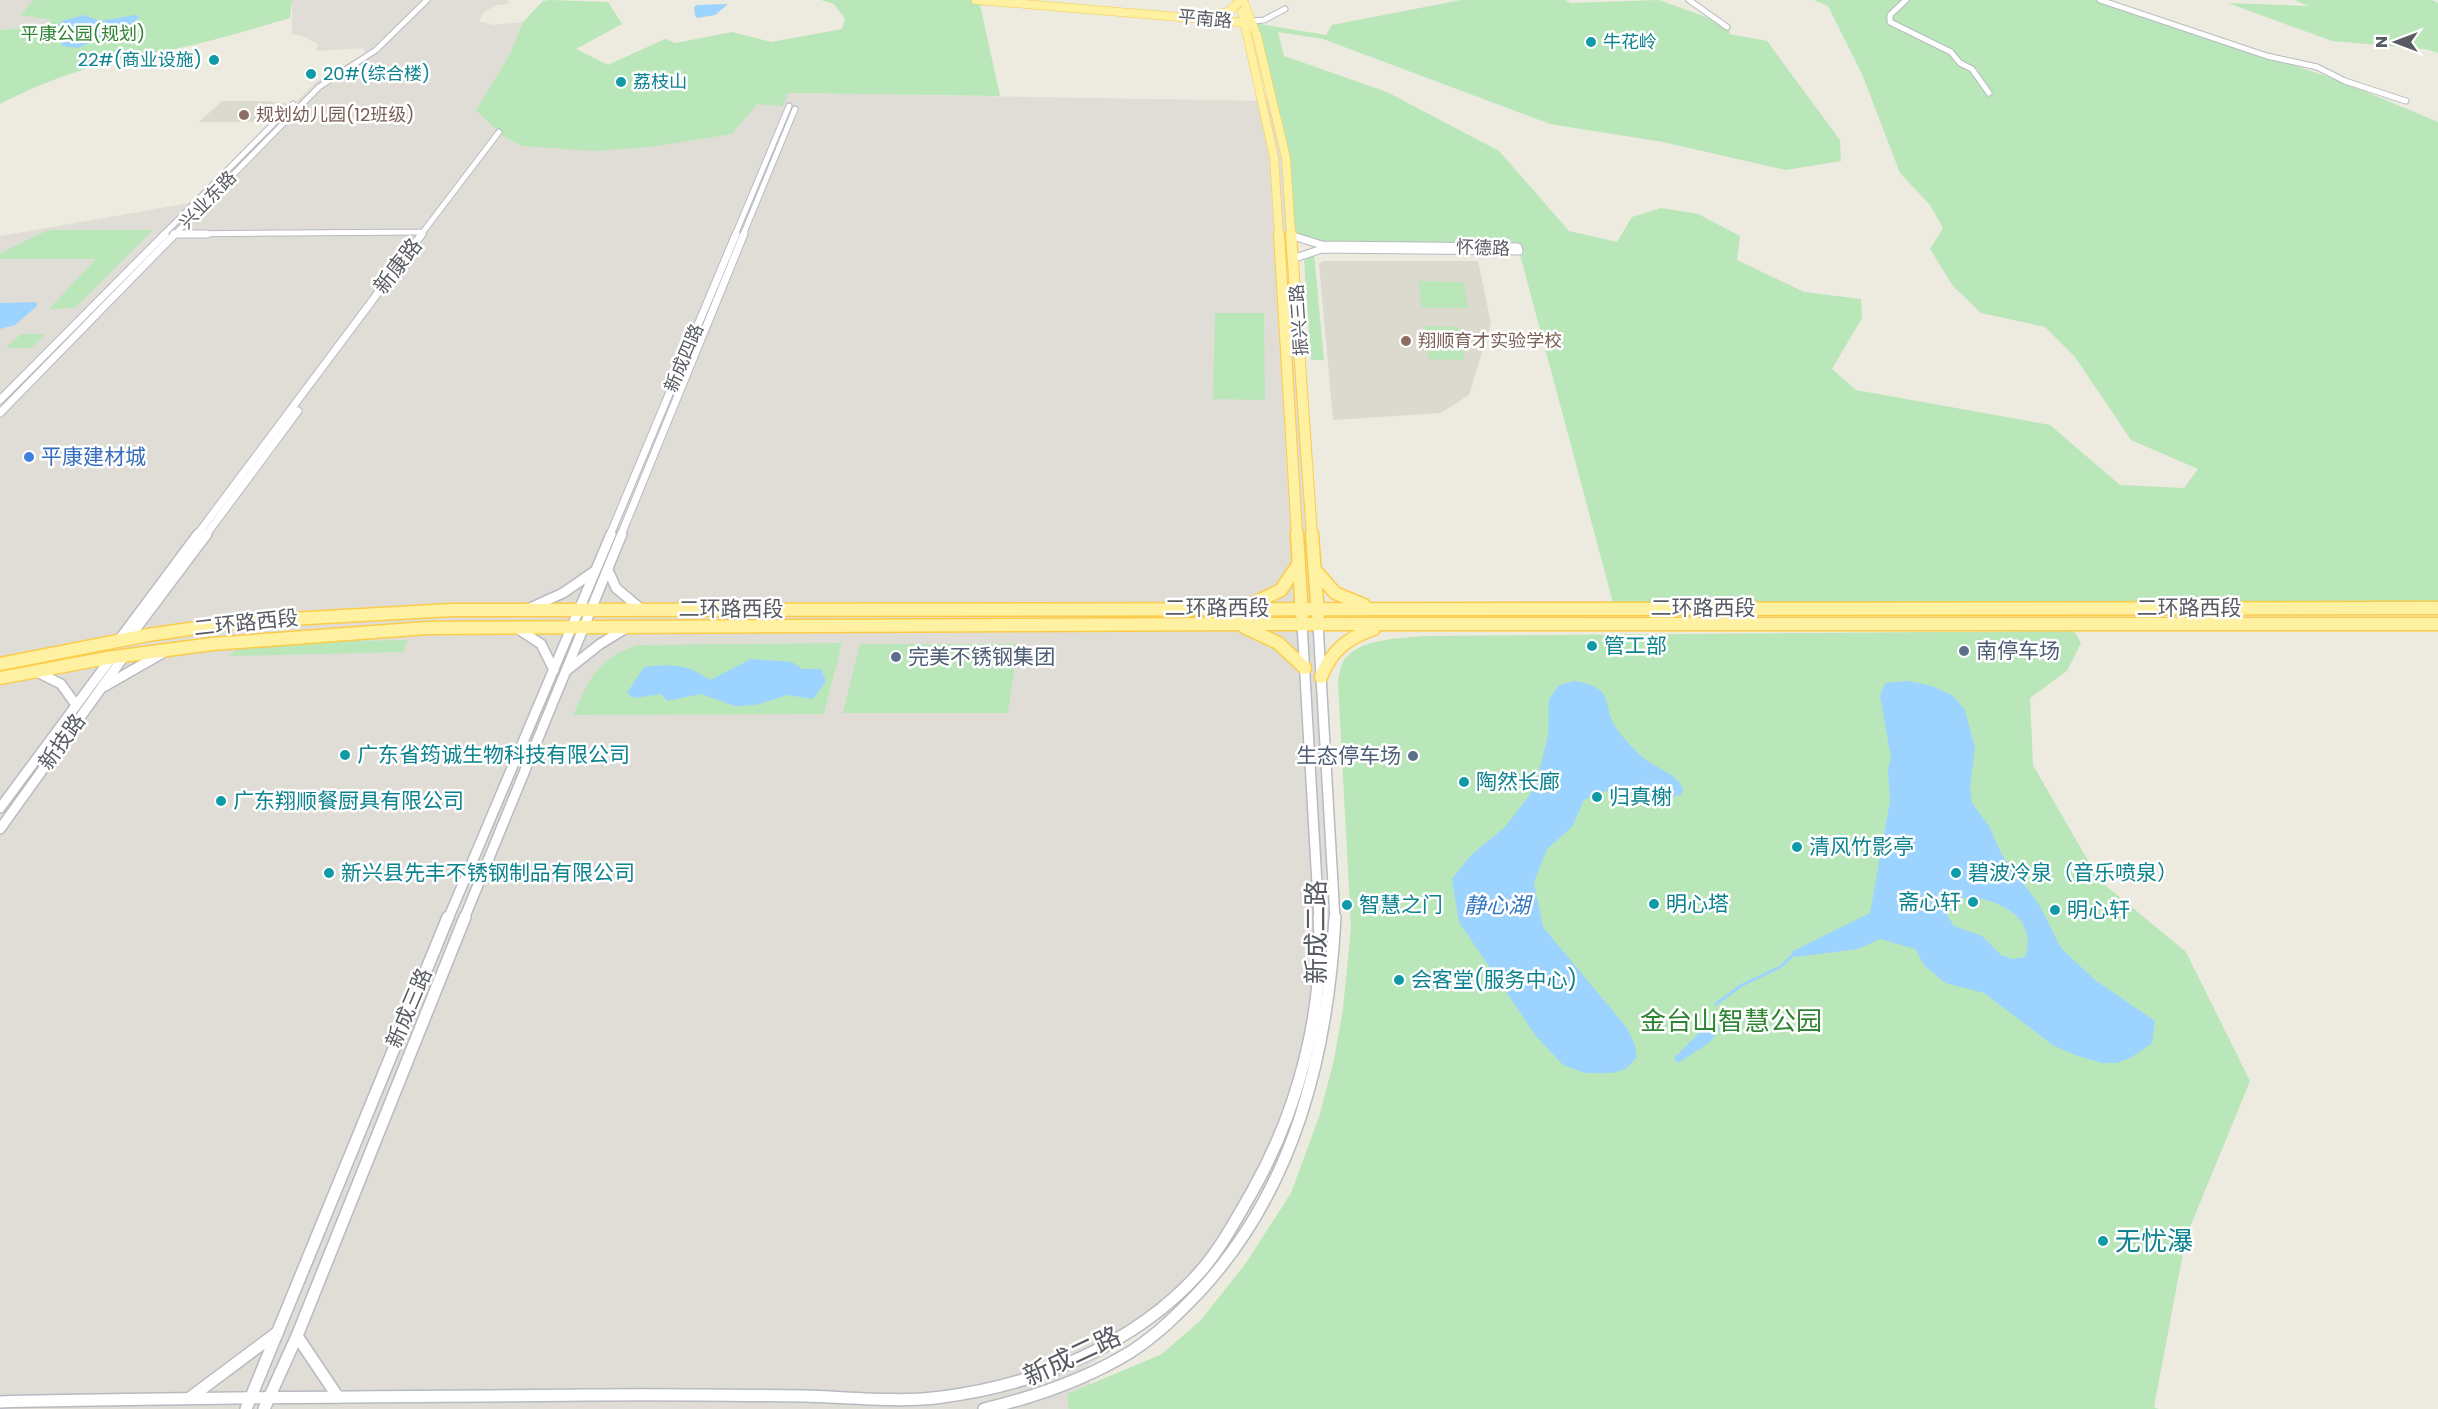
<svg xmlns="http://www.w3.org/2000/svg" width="2438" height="1409" viewBox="0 0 2438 1409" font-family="Poppins,'Noto Sans SC',sans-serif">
  <rect width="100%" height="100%" fill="#edeadf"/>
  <g fill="#e0ddd7">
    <polygon points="0,0 34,0 21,15 52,19 43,26 0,30"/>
    <polygon points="292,0 508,0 509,4 497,5 484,12 479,21 493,25 523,22 509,56 476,110 788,93 1274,101 1284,152 1327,817 1323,1007 1310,1082 1281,1156 1233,1240 1165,1316 1089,1365 1091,1409 0,1409 0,236 196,202 316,82 366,53 363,48 318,51 316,49 319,45 303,36 292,34"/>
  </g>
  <g fill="#dcd9ce">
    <polygon points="222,101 265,101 293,104 275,122 199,122"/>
    <polygon points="1323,261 1478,261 1491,323 1469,395 1441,413 1333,420 1319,264"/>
  </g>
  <g fill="#b9e7b9">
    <path d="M 34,0 L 292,0 L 290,18 C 252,29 214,41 175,49 C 158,53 141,54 125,58 C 82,68 38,84 0,104 L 0,30 L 43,26 L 51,20 L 20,15 Z"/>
    <polygon points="549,0 608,2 622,24 576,49 608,65 665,39 676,43 732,32 771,42 842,29 845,19 834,4 821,0 979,0 1000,96 788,93 783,106 757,104 732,134 650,147 593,151 522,146 503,136 476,110 509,56 523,22 543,1"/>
    <polygon points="1461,0 1565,0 1571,3 1659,0 1731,26 1729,34 1767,41 1840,140 1841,161 1786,170 1663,142 1550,124 1323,39 1278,32 1284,56 1387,92 1499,151 1569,231 1617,242 1632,217 1661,208 1698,214 1740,236 1737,260 1804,292 1861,299 1862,318 1832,369 1856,390 2050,425 2120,485 2184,488 2198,469 2131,440 2075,357 2045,327 1981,313 1953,286 1930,249 1943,228 1930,205 1900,173 1862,74 1828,6 1814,0 2101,0 2340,81 2438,122 2438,611 1616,614 1518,247 1322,245 1293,236 1284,152 1254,23 1326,35 1332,25"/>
    <polygon points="2294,0 2432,0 2438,3 2438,53 2426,49 2332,41 2228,3 2309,6"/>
    <polygon points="48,230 153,230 75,308 49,309 96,259 0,259 1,253"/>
    <polygon points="1314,254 1324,360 1311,360 1304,260"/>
    <polygon points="1418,281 1463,282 1469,308 1422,308"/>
    <polygon points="1215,313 1264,313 1265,400 1213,399"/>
    <polygon points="1424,326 1459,327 1465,360 1429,359"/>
    <polygon points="21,334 45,334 31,348 6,348"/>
    <path d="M 2074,631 L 2081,643 L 2067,671 L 2030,698 L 2033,765 L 2099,880 L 2186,952 L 2250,1081 L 2186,1237 L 2154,1407 L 2158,1409 L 1069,1409 L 1067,1394 L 1162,1354 L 1201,1320 L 1246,1263 L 1291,1193 L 1319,1117 L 1334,1060 L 1343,1009 L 1351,927 L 1338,682 C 1339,676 1340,666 1344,660 C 1361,638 1397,639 1423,636 Z"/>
    <polygon points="408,640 403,652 230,656 239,646 269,643"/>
    <path d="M 842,643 L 824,714 L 573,715 C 592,676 594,661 637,645 Z"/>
    <polygon points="860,644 1018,644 1008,713 843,713"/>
  </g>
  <g fill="#9dd3ff" fill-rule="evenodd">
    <polygon points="728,4 715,15 697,18 695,15 694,7 697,5"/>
    <polygon points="83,15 101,21 135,15 140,17 131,24 78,48 61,46 65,36 50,31 63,21"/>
    <polygon points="36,302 37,306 15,325 0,329 0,303"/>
    <path d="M 751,659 L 792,662 L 802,669 L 821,669 L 826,681 L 813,699 L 788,695 L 756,705 L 735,706 L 701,694 L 667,701 L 661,694 L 634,698 L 627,693 L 644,667 C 673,664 685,663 710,680 Z"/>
    <path d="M 1574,681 C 1621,689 1598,707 1620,733 C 1627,742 1637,753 1646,760 C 1658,769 1677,774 1683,789 L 1681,795 L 1671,797 L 1604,791 L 1584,800 L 1572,827 L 1547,849 L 1534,882 L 1543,927 L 1627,1028 L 1635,1045 L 1637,1057 L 1626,1069 L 1612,1073 L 1585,1073 L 1563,1065 L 1535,1035 L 1459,922 L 1452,879 L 1471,855 L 1505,827 L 1535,788 L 1548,736 L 1549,699 L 1559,685 Z"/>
    <path d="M 1908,681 L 1932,686 L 1952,695 L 1965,710 L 1975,748 L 1970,788 L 1972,803 L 1989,826 L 2002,855 L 2040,906 L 2061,948 L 2095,980 L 2155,1021 L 2152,1043 L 2132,1057 L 2117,1063 L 2102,1063 L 2078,1056 L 2054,1046 L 1984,993 L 1945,983 L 1924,965 L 1915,949 L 1880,939 L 1858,949 L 1796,957 L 1791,952 L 1870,913 L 1890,801 L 1888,769 L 1891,758 L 1880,696 L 1885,683 ZM 1971,897 C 2002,901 2038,919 2025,957 L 2013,959 L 2001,955 L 1982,936 L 1954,926 L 1946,913 L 1950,900 Z"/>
    <polygon points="1716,1026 1720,1029 1709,1043 1678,1063 1674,1058 1702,1030"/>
  </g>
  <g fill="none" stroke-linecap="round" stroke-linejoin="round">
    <polyline stroke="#9dd3ff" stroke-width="3" points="1716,1004 1742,985 1780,967 1794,954"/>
    <g stroke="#b7bac0" stroke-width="7">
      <g id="minor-far3">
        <polyline points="1689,0 1727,27"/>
        <polyline points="1906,0 1890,15 1890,22 1951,52 1960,63 1972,69 1989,93"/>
        <polyline points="2100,0 2267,56 2317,67 2345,81 2406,101"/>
        <polyline points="1252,21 1264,20 1285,9"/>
        <polyline points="174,234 423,232 499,132"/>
        <polyline points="163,235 293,104"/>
        <polyline points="174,235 319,87 376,50 427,0"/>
        <polyline points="421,235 423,232"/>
        <polyline points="735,235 789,106"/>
        <polyline points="743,235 795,109"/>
      </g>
    </g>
    <g stroke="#b7bac0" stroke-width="9">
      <g id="minor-far2">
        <polyline points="174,234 207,234"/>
        <polyline points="1293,236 1322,245 1518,247 1519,251 1322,249 1295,258"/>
        <polyline points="0,400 165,234"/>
        <polyline points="0,413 175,234"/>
        <polyline points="197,535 422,234"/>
        <polyline points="206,535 298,411"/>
        <polyline points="610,535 736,234"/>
        <polyline points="621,535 744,234"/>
      </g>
    </g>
    <g stroke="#b7bac0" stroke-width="12">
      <g id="minor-far1">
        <polyline points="608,570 616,588 641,609"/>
        <polyline points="530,608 563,593 595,571"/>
        <polyline points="1302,624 1319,919"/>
        <polyline points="1318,624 1335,919"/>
        <polyline points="515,627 541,644 554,670"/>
        <polyline points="129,638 207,534"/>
        <polyline points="119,640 198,534"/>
        <polyline points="566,671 600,644 628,627"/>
        <polyline points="37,672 61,684 76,705"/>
        <polyline points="105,686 166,651"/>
        <polyline points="0,808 112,657"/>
        <polyline points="0,829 125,655"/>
        <polyline points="448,919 611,534"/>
        <polyline points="464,919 622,534"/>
      </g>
    </g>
    <g stroke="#b7bac0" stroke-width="14">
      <g id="minor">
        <polyline points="297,1336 338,1397"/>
        <polyline points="191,1397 278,1332"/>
        <path d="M 0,1402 C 195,1397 390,1397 585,1395 C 658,1394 731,1395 804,1396 C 846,1397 902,1403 942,1397 C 1037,1385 1136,1344 1200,1272 C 1221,1248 1237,1218 1253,1190 C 1298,1110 1325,1010 1319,917"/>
        <polyline points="246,1409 448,917"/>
        <polyline points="264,1409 297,1336 465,917"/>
        <path d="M 984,1409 C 1035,1397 1087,1379 1132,1351 C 1158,1334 1179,1313 1200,1291 C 1295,1188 1328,1053 1335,917"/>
      </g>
    </g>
    <g stroke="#fccc49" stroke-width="9">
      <g id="major-far2">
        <polyline points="976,0 1250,23"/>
        <polyline points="1243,0 1257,36 1286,158 1291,235"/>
        <polyline points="1242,12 1274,157 1279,235"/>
        <polyline points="1211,15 1228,12 1239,2"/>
      </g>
    </g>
    <g stroke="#fccc49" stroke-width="12">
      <g id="major-far1">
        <polyline points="1279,234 1297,535"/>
        <polyline points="1291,234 1312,535"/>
      </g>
    </g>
    <g stroke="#fccc49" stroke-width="15">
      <g id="major">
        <polyline points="1297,534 1302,615"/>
        <polyline points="1312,534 1318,615"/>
        <polyline points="1316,571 1335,593 1364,605"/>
        <polyline points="1252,604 1281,590 1299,563"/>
        <polyline points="1244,627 1278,643 1305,668"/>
        <polyline points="0,664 148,635 238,622 451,610 2438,608"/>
        <path d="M 1321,677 C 1332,650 1347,638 1374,629"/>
        <polyline points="0,678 107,658 212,644 427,628 1237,624 2438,624"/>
      </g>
    </g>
    <use href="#minor-far3" stroke="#fff" stroke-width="5"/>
    <use href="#minor-far2" stroke="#fff" stroke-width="7"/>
    <use href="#minor-far1" stroke="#fff" stroke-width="9"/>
    <use href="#minor" stroke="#fff" stroke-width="11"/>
    <use href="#major-far2" stroke="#fff1a2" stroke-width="8"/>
    <use href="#major-far1" stroke="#fff1a2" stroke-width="10"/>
    <use href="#major" stroke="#fff1a2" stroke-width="12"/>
  </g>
  <g fill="#0f9aa8" stroke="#fff" stroke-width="2">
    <circle cx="1591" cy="42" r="6"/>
    <circle cx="214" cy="60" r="6"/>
    <circle cx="311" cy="74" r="6"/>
    <circle cx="621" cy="82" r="6"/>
    <circle cx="1592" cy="646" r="6"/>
    <circle cx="345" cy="755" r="6"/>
    <circle cx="1464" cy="782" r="6"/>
    <circle cx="1597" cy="797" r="6"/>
    <circle cx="221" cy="801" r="6"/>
    <circle cx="1797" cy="847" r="6"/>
    <circle cx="329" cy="873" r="6"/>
    <circle cx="1956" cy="873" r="6"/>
    <circle cx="1973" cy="902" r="6"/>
    <circle cx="1654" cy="904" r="6"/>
    <circle cx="1347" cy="905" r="6"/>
    <circle cx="2055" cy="910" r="6"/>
    <circle cx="1399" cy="980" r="6"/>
    <circle cx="2103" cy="1241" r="6"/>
  </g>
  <g fill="#8d6e63" stroke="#fff" stroke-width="2">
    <circle cx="244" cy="115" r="6"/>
    <circle cx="1406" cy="341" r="6"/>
  </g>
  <circle fill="#3f7fe0" stroke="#fff" stroke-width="2" cx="29" cy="457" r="6"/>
  <g fill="#5c6f8a" stroke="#fff" stroke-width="2">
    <circle cx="1964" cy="651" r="6"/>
    <circle cx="896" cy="657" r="6"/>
    <circle cx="1413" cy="756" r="6"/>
  </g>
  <g text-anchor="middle" stroke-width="5" stroke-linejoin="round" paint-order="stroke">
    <g font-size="18" fill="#585c62" stroke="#fff">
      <text transform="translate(1205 19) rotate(5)" y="6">平南路</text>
      <text transform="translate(208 200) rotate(-46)" y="6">兴业东路</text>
      <text transform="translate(1483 248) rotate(2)" y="6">怀德路</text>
      <text transform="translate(1299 320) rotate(-94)" y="6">振兴三路</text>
      <text transform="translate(684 358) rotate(-67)" y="6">新成四路</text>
    </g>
    <g font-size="18" fill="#2e8432" stroke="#fff">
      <text x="83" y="40">平康公园(规划)</text>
    </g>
    <g font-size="18" fill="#0d838f" stroke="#fff" text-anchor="start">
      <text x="1603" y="48">牛花岭</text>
      <text x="202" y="66" text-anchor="end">22#(商业设施)</text>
      <text x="323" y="80">20#(综合楼)</text>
      <text x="633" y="88">荔枝山</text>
    </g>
    <g font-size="18" fill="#785e54" stroke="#fff" text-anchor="start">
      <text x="256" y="121">规划幼儿园(12班级)</text>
      <text x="1418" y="347">翔顺育才实验学校</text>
    </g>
    <g font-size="21" fill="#585c62" stroke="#fff">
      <text transform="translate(398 266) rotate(-52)" y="7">新康路</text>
      <text x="1217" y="615">二环路西段</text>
      <text x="1703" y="615">二环路西段</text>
      <text x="2189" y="615">二环路西段</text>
      <text x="731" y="616">二环路西段</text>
      <text transform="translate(246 623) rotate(-6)" y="7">二环路西段</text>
      <text transform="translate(62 742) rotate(-54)" y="7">新技路</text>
      <text transform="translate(409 1008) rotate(-67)" y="7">新成三路</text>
    </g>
    <g font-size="21" fill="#366cbe" stroke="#fff" text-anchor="start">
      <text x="41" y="464">平康建材城</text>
    </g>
    <g font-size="21" fill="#0d838f" stroke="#fff" text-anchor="start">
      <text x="1604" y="653">管工部</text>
      <text x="357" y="762">广东省筠诚生物科技有限公司</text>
      <text x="1476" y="789">陶然长廊</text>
      <text x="1609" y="804">归真榭</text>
      <text x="233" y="808">广东翔顺餐厨具有限公司</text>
      <text x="1809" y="854">清风竹影亭</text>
      <text x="341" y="880">新兴县先丰不锈钢制品有限公司</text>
      <text x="1968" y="880">碧波冷泉（音乐喷泉）</text>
      <text x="1961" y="909" text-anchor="end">斋心轩</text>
      <text x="1666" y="911">明心塔</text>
      <text x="1359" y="912">智慧之门</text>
      <text x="2067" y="917">明心轩</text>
      <text x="1411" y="987">会客堂(服务中心)</text>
    </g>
    <g font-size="21" fill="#4e5e75" stroke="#fff" text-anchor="start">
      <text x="1976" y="658">南停车场</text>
      <text x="908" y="664">完美不锈钢集团</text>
      <text x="1401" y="763" text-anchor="end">生态停车场</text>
    </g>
    <g font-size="22" font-style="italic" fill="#3578c1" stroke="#fff">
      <text x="1497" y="913">静心湖</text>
    </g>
    <g font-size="26" fill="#585c62" stroke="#fff">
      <text transform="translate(1316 932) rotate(-90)" y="9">新成二路</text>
      <text transform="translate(1072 1356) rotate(-25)" y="9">新成二路</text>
    </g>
    <g font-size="26" fill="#2e8432" stroke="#fff">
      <text x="1731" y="1030">金台山智慧公园</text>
    </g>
    <g font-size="26" fill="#0d838f" stroke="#fff" text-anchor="start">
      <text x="2115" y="1250">无忧瀑</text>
    </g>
  </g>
  <g transform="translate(2396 42) rotate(270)" stroke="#ffffff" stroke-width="4.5" paint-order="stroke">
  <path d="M0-4.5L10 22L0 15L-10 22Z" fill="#585c62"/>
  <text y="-9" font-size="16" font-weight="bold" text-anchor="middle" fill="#585c62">N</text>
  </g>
</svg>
